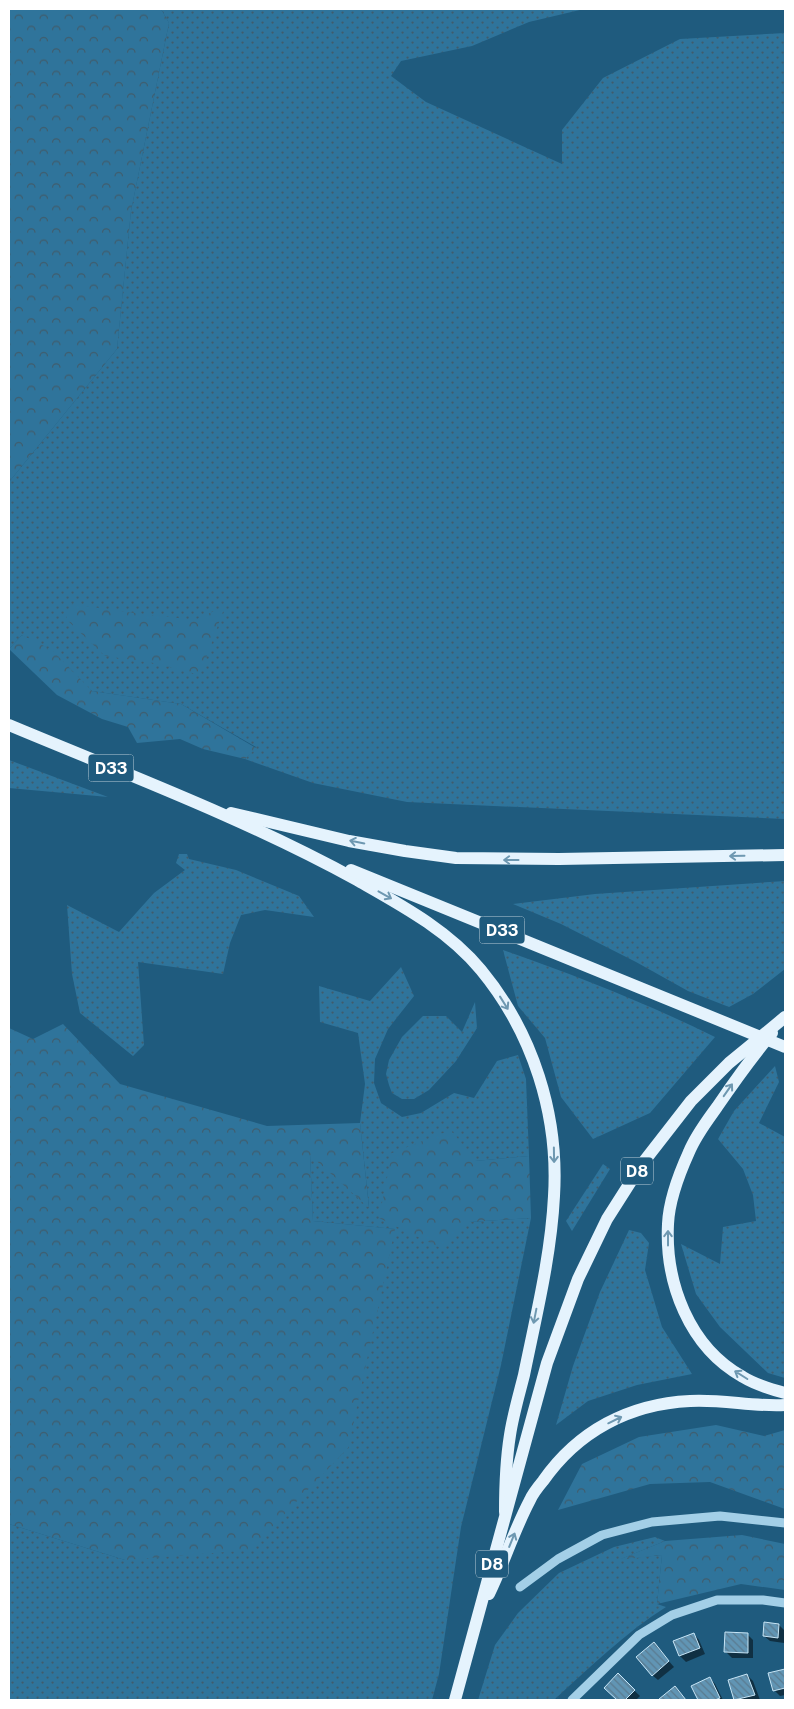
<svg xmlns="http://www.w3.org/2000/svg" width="794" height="1709" viewBox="0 0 794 1709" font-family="'Public Sans',sans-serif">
  <defs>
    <pattern id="grass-dots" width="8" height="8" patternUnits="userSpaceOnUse" patternTransform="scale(1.25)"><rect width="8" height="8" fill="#2f749b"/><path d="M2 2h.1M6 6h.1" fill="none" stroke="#405c6c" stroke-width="1.8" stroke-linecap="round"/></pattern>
    <pattern id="forest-crowns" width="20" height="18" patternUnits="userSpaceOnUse" patternTransform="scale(1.25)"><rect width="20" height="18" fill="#2f749b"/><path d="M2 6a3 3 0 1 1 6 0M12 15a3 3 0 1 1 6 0" fill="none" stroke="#405c6c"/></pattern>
    <pattern id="building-back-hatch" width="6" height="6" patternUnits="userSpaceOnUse" patternTransform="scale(1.25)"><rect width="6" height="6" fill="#6195b4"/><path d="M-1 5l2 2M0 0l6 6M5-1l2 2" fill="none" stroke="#5a7b90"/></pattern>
  </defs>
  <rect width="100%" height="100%" fill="#1f5b7e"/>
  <g fill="url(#grass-dots)">
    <polygon points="161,9 584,9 529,22 472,46 401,61 391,76 426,102 562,164 562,130 603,78 680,39 785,33 785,819 407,802 313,783 245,759 256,747 181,704 92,691 22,635 9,649 9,482 117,349 131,211 169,23"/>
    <polygon points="9,760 108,797 9,788"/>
    <polygon points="179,854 187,854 189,859 236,870 299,896 314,917 265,910 241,915 230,943 223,974 138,962 144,1045 133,1056 80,1013 72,974 67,905 119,932 154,893 185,870 176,863"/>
    <polygon points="785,881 785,969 753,994 729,1007 688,991 636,962 561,924 513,904 595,894"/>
    <path d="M 503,950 C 575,975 646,1003 715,1037 L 650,1113 L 593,1139 L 561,1097 L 545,1038 L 518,1006 Z"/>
    <polygon points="401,967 414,996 388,1029 375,1059 374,1083 381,1103 402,1117 421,1113 454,1093 474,1098 497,1061 518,1055 526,1079 529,1156 475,1161 469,1222 531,1218 501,1365 461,1527 439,1674 432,1700 9,1700 9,1524 125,1560 395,1229 313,1221 310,1154 369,1207 360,1123 365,1084 358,1033 320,1022 319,986 370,1001"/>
    <polygon points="475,1002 477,1028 456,1061 429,1090 414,1099 402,1099 392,1093 389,1085 386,1074 389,1060 402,1037 423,1016 446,1016 462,1032"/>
    <polygon points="775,1066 779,1082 759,1123 785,1137 785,1378 768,1373 720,1327 696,1294 681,1244 720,1264 723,1227 756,1221 753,1195 743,1169 718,1139 734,1111"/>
    <polygon points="603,1164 610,1169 572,1231 566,1221"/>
    <polygon points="629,1230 641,1233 649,1243 645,1270 662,1327 692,1374 637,1385 588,1401 556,1425 573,1366 600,1292"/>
    <path d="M 655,1537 L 665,1541 L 621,1559 L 662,1555 L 657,1604 L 666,1607 C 625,1633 590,1667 554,1700 L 478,1700 L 495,1645 L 518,1613 L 559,1573 L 614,1547 Z"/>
  </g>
  <g fill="url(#forest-crowns)">
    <polygon points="9,9 161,9 169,23 131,211 117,349 9,482"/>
    <polygon points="71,604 127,612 195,620 225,606 200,675 154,663 105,656 66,619"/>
    <polygon points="22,635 52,650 92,691 181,704 256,748 245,759 203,749 180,739 137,743 128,727 102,719 57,695 9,649"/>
    <polygon points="63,1024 120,1084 267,1126 360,1123 369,1208 310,1155 313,1221 395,1229 348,1448 250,1550 125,1560 9,1524 9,1028 33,1039"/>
    <polygon points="451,1130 475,1161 529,1156 531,1218 469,1222 443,1249 379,1218 392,1153"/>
    <polygon points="716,1425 764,1436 785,1430 785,1509 710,1482 650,1484 558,1510 582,1464 639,1437"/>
    <polygon points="742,1535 785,1544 785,1590 741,1584 657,1604 662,1555 618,1560 665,1541"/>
  </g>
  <g fill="#0007">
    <polygon points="779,1625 785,1631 784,1643 770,1641 764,1636"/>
    <polygon points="694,1634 699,1640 705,1654 686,1662 680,1656 674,1642"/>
    <polygon points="747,1634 753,1640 753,1658 732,1658 726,1652"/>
    <polygon points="659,1650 674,1667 658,1680 652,1675"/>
    <polygon points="785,1670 785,1695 780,1696 774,1690 770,1674"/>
    <polygon points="618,1675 640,1696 636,1700 618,1700 606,1688"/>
    <polygon points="747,1675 753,1681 760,1700 736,1700 729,1681"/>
    <polygon points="710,1678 715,1684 723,1700 699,1700 692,1686"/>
  </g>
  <g fill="url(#building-back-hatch)" stroke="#c7e5f6">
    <polygon points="764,1622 779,1624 778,1638 763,1636"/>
    <polygon points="725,1632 748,1633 748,1653 724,1652"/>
    <polygon points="694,1633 700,1648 679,1656 673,1641"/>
    <polygon points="654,1642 669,1661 652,1676 636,1657"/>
    <polygon points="785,1669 785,1688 773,1691 768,1673"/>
    <polygon points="618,1673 635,1690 625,1700 617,1700 604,1688"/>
    <polygon points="747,1674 755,1695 734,1700 728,1680"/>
    <polygon points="710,1677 720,1698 715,1700 698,1700 691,1686"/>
    <polygon points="675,1686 686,1700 660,1700 659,1699"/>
  </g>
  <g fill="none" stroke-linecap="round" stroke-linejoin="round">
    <g stroke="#a3cfe7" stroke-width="9">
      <polyline points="520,1587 558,1559 602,1535 652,1522 720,1516 785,1523"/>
      <polyline points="572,1700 639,1635 672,1615 717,1600 763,1600 785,1603"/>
    </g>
    <g stroke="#e5f3fd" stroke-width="12">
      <path d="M 9,725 C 126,774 246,819 357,880 C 401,905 448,930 481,970 C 533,1033 559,1115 554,1196 C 551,1256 536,1316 524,1375 C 519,1395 513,1415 510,1435 C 506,1460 505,1486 505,1512"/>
      <polyline points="231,813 349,841 405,851 456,858 559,859 785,855"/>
      <polyline points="351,870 785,1047"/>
      <path d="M 772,1033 C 752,1057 734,1082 717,1107 C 707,1121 696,1135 689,1152 C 679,1174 669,1200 668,1224 C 665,1283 689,1347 743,1377 C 756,1385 770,1389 785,1393"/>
      <path d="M 489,1594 C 504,1563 514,1530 530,1500 C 533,1493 538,1487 543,1481 C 578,1431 629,1404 690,1401 C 722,1399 754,1407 785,1405"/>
      <polyline points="455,1700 547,1363 578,1279 607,1219 642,1164 691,1101 729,1063 785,1017"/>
    </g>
  </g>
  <defs><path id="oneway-shaft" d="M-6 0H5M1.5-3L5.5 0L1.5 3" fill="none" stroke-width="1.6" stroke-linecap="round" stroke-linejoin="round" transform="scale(1.25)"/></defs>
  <g stroke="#6e98b1">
    <use href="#oneway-shaft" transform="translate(357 842) rotate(-169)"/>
    <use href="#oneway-shaft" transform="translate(737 856) rotate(179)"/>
    <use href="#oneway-shaft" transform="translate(511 860) rotate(180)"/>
    <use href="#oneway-shaft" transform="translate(385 895) rotate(29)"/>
    <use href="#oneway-shaft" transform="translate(504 1003) rotate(58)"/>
    <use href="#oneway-shaft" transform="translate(728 1090) rotate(-55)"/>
    <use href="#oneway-shaft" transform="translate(554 1155) rotate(89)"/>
    <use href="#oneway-shaft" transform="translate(668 1238) rotate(-90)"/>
    <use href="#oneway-shaft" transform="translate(535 1316) rotate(101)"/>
    <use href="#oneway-shaft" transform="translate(741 1375) rotate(-148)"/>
    <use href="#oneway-shaft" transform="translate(615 1420) rotate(-26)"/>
    <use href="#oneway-shaft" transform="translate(512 1540) rotate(-68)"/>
  </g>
  <g text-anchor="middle" stroke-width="4" stroke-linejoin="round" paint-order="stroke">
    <g fill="#1f5b7e" stroke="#bcced8" stroke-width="1">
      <rect x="88.5" y="754.5" width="45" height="27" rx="4"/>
      <rect x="479.5" y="916.5" width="45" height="27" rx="4"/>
      <rect x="621" y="1157.5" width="32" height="27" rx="4"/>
      <rect x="476" y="1550.5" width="32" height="27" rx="4"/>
    </g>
    <g font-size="16" font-weight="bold" fill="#fff">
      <text x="111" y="774">D33</text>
      <text x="502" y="936">D33</text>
      <text x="637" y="1177">D8</text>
      <text x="492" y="1570">D8</text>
    </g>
  </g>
  <rect width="794" height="1709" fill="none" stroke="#ffffff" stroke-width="20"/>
</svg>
